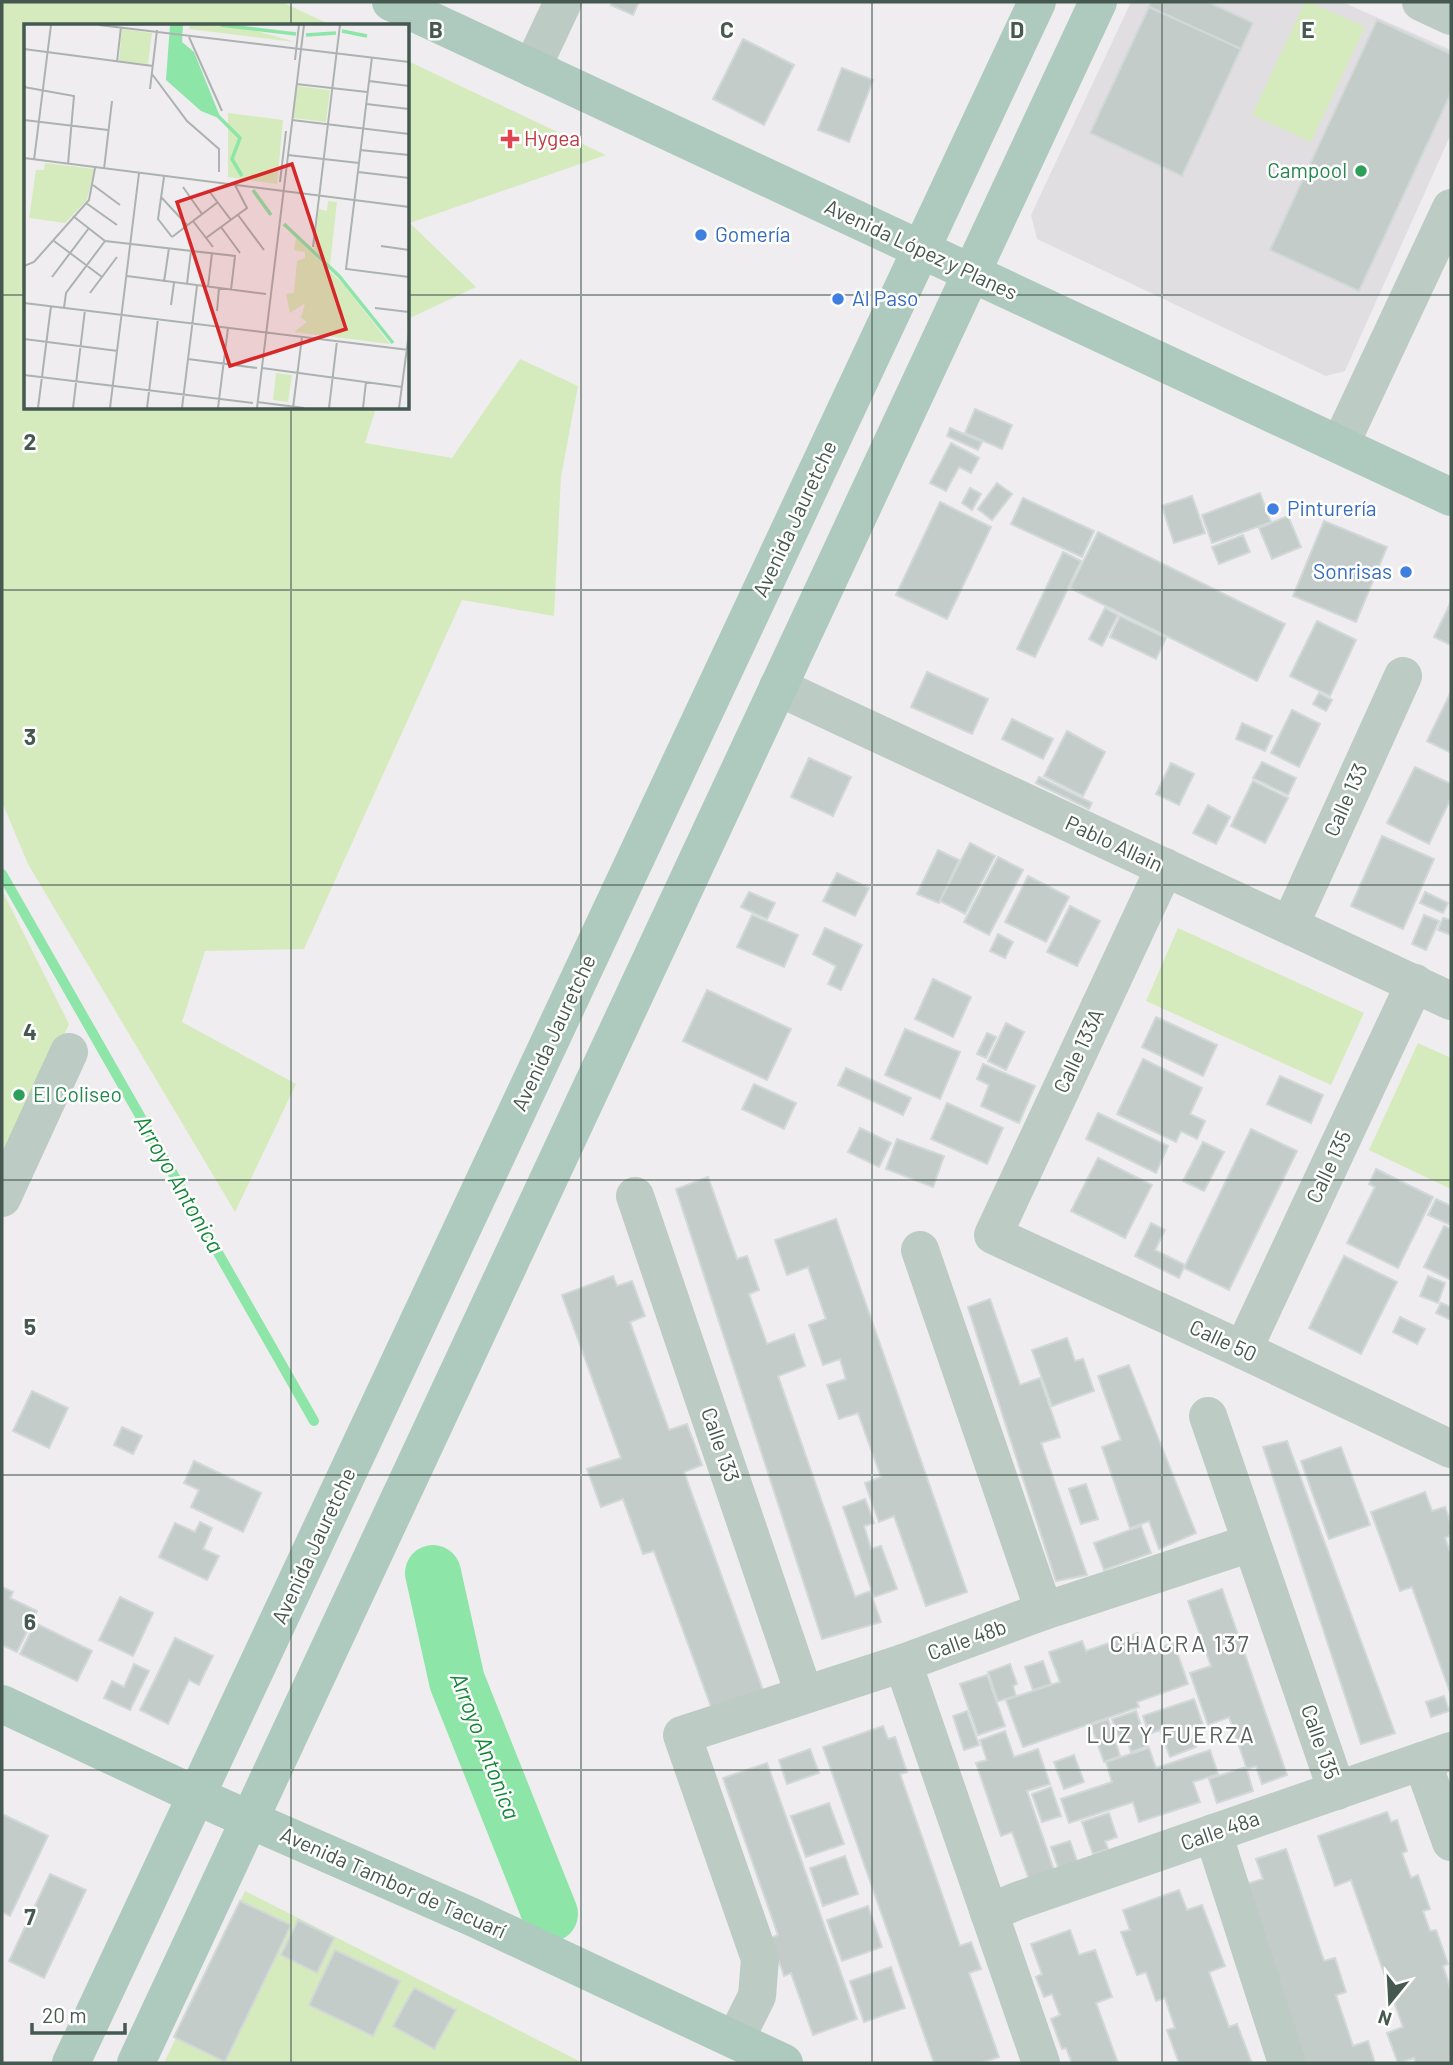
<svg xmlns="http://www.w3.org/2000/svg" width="1453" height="2065" viewBox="0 0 1453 2065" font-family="Barlow,sans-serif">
  <rect width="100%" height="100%" fill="#efedef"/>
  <polygon fill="#e0dee1" points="1131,2 1342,2 1451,50 1451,134 1345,371 1326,376 1037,239 1031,215"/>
  <g fill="#d5ebbd">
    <polygon points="2,2 282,2 333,26 26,26 26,408 376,408 365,443 452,458 520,359 578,386 561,477 554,616 462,600 304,949 205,951 182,1022 296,1084 235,1212 28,864 2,802"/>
    <polygon points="1305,2 1309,2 1365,27 1311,142 1252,115"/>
    <polygon points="408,61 606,155 410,223 476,287 408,319"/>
    <polygon points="2,890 69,1024 2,1167"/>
    <polygon points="1178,928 1364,1013 1331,1085 1146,1001"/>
    <polygon points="1418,1043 1451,1058 1451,1189 1369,1150"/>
    <polygon points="245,1891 583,2063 164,2063"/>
  </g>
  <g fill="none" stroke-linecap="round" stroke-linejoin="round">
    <polyline stroke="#8de5a7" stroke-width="10" points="2,874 314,1421"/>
    <polyline stroke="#8de5a7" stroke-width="56" points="433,1573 457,1681 550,1914"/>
  </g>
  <g fill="#c4ccca" stroke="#d1d8d7" stroke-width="2">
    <polygon points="613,2 639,2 633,15 611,5"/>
    <polygon points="1151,2 1208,2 1253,23 1241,49 1149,7"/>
    <polygon points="1149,7 1241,49 1182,176 1090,133"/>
    <polygon points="1377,20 1451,54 1451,93 1359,291 1270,250"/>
    <polygon points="743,39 794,65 764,125 713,99"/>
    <polygon points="842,68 873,80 849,142 818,130"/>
    <polygon points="975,409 1012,425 1002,449 965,433"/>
    <polygon points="950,428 982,442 978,450 947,436"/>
    <polygon points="951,443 979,458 971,473 959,467 946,491 930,483"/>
    <polygon points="997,483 1012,494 992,520 978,509"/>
    <polygon points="970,488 981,494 972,510 962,503"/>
    <polygon points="1260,493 1271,522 1212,543 1202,515"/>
    <polygon points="1192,496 1205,533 1174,543 1162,506"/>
    <polygon points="1023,498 1094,531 1082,557 1011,524"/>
    <polygon points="940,502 991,527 947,619 896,595"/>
    <polygon points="1288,516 1301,547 1272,559 1259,528"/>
    <polygon points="1324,521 1387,547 1356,622 1293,596"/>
    <polygon points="1098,532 1285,624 1257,681 1070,588"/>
    <polygon points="1243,535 1250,552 1219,564 1212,547"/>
    <polygon points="1063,552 1081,561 1035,657 1017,649"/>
    <polygon points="1451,602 1451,645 1434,637"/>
    <polygon points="1105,608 1118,615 1102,646 1089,639"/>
    <polygon points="1120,616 1166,638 1156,659 1110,637"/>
    <polygon points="1317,621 1356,640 1330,696 1290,676"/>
    <polygon points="927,672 988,699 972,734 911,707"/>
    <polygon points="1451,692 1451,753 1427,741"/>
    <polygon points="1319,693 1332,700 1326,711 1313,704"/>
    <polygon points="1292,710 1320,724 1299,767 1271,753"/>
    <polygon points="1012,719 1053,739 1043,759 1002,739"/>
    <polygon points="1242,723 1272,736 1265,751 1236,739"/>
    <polygon points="1067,731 1105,752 1083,796 1044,776"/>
    <polygon points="809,758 851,777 833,816 791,797"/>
    <polygon points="1262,762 1296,778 1288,795 1253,778"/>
    <polygon points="1171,763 1194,774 1179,805 1156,794"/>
    <polygon points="1415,767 1451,784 1451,798 1429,844 1387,823"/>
    <polygon points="1039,777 1092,803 1089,809 1036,783"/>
    <polygon points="1253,781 1288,798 1265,843 1231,826"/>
    <polygon points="1208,805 1230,817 1216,844 1193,833"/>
    <polygon points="1382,836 1434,859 1403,929 1351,906"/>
    <polygon points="970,843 995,856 965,914 940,901"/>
    <polygon points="938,850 959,860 939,903 917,894"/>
    <polygon points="998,857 1023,870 989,935 964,922"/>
    <polygon points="837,873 869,888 855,916 823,901"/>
    <polygon points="1028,876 1069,897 1046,942 1005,922"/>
    <polygon points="749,892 775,903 767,919 741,907"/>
    <polygon points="1425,892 1448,903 1443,913 1420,903"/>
    <polygon points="1070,906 1100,921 1077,966 1047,952"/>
    <polygon points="752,915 798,935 784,967 737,947"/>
    <polygon points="1424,915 1439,921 1426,950 1412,944"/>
    <polygon points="1443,918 1451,920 1451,935 1438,930"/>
    <polygon points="825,928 862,945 841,990 828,984 836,966 813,954"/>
    <polygon points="998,934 1013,942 1005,958 990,951"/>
    <polygon points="933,979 971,997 953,1037 915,1019"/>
    <polygon points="707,990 791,1029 767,1080 683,1041"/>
    <polygon points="1156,1017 1217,1045 1203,1076 1142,1047"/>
    <polygon points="1006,1023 1024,1032 1006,1070 988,1061"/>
    <polygon points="905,1029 960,1052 940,1099 885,1075"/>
    <polygon points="987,1033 996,1037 986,1058 977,1054"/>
    <polygon points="1143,1059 1202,1088 1190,1114 1205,1121 1197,1139 1181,1131 1176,1142 1117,1114"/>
    <polygon points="983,1064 1035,1086 1019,1123 981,1106 989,1085 977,1079"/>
    <polygon points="846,1068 911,1098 903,1115 838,1085"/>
    <polygon points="1280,1076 1323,1095 1311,1123 1267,1104"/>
    <polygon points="754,1084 796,1103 784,1129 742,1109"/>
    <polygon points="947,1103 1003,1128 987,1164 931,1139"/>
    <polygon points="1098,1113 1168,1146 1156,1173 1086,1139"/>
    <polygon points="860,1128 891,1143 879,1167 848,1152"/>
    <polygon points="1251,1129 1297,1151 1229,1290 1184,1268"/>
    <polygon points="897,1139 944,1156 933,1187 886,1169"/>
    <polygon points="1203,1142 1224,1152 1204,1191 1183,1181"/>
    <polygon points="1098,1158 1152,1185 1125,1238 1071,1211"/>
    <polygon points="1376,1169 1433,1197 1398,1268 1347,1243 1375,1187 1369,1184"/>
    <polygon points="708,1177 737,1259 747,1256 759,1290 749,1294 767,1344 794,1334 805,1366 778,1376 855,1597 870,1591 881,1622 822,1639 676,1189"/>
    <polygon points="1436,1199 1451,1206 1451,1225 1428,1215"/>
    <polygon points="836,1219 967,1592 926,1606 894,1516 879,1522 865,1483 881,1477 858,1413 839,1419 827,1385 846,1379 840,1359 823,1365 809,1325 826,1319 808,1267 787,1275 775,1240"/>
    <polygon points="1151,1223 1165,1230 1155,1250 1185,1265 1179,1278 1135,1256"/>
    <polygon points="1444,1226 1451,1229 1451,1280 1424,1267"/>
    <polygon points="1344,1256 1397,1282 1361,1354 1309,1328"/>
    <polygon points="613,1276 617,1286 632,1281 645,1316 630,1322 669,1430 687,1424 702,1465 684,1472 764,1693 713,1712 654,1551 643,1554 623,1499 601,1507 587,1469 621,1458 562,1295"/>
    <polygon points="1428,1276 1445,1283 1438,1303 1420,1296"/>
    <polygon points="990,1299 1020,1385 1040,1378 1060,1437 1041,1443 1087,1575 1056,1581 968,1307"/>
    <polygon points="1441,1303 1451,1307 1451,1320 1436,1313"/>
    <polygon points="1400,1317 1425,1329 1417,1344 1393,1332"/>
    <polygon points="1067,1338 1075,1361 1083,1359 1094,1391 1052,1406 1032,1350"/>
    <polygon points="1129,1365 1196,1533 1159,1549 1149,1521 1130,1528 1102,1447 1121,1440 1098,1376"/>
    <polygon points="32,1391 68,1408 49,1448 13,1431"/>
    <polygon points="122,1427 142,1436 133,1454 114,1445"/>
    <polygon points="1287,1441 1395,1733 1361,1744 1263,1447"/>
    <polygon points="1341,1447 1370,1525 1329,1539 1301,1461"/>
    <polygon points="194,1461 261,1493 243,1532 191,1507 199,1490 184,1483"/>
    <polygon points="1086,1484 1098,1519 1081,1524 1069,1489"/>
    <polygon points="1425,1492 1432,1511 1445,1507 1451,1524 1451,1535 1445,1538 1451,1555 1451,1695 1412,1587 1400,1591 1371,1512"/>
    <polygon points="865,1499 874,1523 864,1526 871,1549 881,1546 897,1589 874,1597 843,1507"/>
    <polygon points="200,1522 212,1528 203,1549 219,1556 207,1580 159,1557 175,1523 195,1532"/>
    <polygon points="1141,1526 1151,1553 1104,1570 1094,1543"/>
    <polygon points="2,1587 13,1592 10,1598 37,1611 17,1652 2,1645"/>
    <polygon points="1222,1589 1287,1775 1262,1784 1256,1766 1247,1769 1229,1717 1208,1725 1190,1673 1211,1666 1188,1601"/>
    <polygon points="120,1597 153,1613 133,1656 99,1640"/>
    <polygon points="35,1623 92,1651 77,1681 20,1654"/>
    <polygon points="1138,1633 1144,1653 1174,1643 1188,1684 1137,1702 1139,1707 1023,1747 1006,1700 1060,1682 1049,1652 1082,1641 1086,1651"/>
    <polygon points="175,1638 213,1656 199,1685 189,1680 168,1724 140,1710"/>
    <polygon points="1043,1661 1051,1684 1033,1690 1025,1667"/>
    <polygon points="134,1664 149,1671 130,1710 104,1698 112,1681 124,1687"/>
    <polygon points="1010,1664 1017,1684 1013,1686 1016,1696 998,1701 988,1672"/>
    <polygon points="987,1675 1005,1726 978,1735 960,1684"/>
    <polygon points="1444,1696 1449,1711 1431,1717 1426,1702"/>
    <polygon points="1194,1699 1203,1725 1189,1729 1196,1747 1170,1757 1160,1730 1149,1734 1143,1716"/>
    <polygon points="967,1711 979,1745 964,1750 953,1716"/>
    <polygon points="1136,1711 1148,1746 1131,1752 1127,1740 1121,1742 1112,1719"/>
    <polygon points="1108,1719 1120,1756 1104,1762 1091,1725"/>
    <polygon points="883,1726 888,1739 895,1737 907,1772 900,1774 960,1946 971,1942 981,1969 969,1973 999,2057 980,2063 934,2063 823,1747"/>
    <polygon points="1005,1731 1014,1757 1038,1749 1050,1784 1027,1791 1056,1876 1031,1885 1012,1832 1001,1836 976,1763 987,1760 980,1740"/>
    <polygon points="1149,1748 1156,1768 1210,1750 1218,1774 1193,1782 1200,1802 1139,1822 1133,1802 1069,1823 1061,1799 1112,1782 1106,1762"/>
    <polygon points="810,1749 819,1773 787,1784 779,1760"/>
    <polygon points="1074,1755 1084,1782 1064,1789 1054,1762"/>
    <polygon points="767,1763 857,2019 813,2035 791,1973 784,1976 771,1938 778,1935 723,1778"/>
    <polygon points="1246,1767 1253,1791 1217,1803 1209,1779"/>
    <polygon points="1051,1787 1061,1816 1042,1822 1032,1794"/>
    <polygon points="829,1803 844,1844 806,1857 791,1816"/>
    <polygon points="1387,1812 1391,1822 1397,1820 1407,1851 1402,1853 1411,1878 1418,1875 1430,1909 1423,1911 1430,1931 1436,1930 1448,1964 1443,1966 1451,1991 1451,2063 1416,2063 1414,2058 1398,2063 1387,2033 1403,2027 1351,1880 1335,1886 1318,1836"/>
    <polygon points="1109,1813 1117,1837 1105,1841 1108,1849 1093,1854 1082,1822"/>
    <polygon points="2,1814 48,1836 10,1916 2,1912"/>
    <polygon points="1070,1841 1078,1864 1059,1870 1051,1847"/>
    <polygon points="1286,1849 1324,1961 1335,1958 1346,1992 1336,1995 1353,2046 1368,2041 1375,2063 1305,2063 1243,1885 1263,1879 1256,1859"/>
    <polygon points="845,1856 858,1894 823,1906 810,1868"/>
    <polygon points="50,1874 86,1890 44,1978 9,1961"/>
    <polygon points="1179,1890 1187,1910 1202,1905 1225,1966 1209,1972 1229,2027 1237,2024 1251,2061 1246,2063 1179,2063 1167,2030 1175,2028 1165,1998 1156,2001 1146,1972 1137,1975 1121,1932 1130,1930 1123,1910"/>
    <polygon points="240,1901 291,1925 225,2062 174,2037"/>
    <polygon points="868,1906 882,1947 842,1961 827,1920"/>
    <polygon points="298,1920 334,1938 317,1973 281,1955"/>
    <polygon points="1070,1930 1079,1955 1095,1950 1112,1997 1096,2003 1118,2063 1072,2063 1066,2048 1062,2049 1051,2019 1060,2015 1052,1994 1044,1997 1036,1977 1042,1974 1031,1944"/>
    <polygon points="335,1950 400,1981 373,2036 309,2005"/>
    <polygon points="891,1967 905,2008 864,2022 850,1981"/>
    <polygon points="414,1988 456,2010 434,2049 393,2026"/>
  </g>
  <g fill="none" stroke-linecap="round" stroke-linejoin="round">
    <g stroke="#bccbc4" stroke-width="38">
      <polyline points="1421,2 1451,16"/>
      <polyline points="532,68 563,2"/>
      <polyline points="1340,445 1451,208"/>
      <polyline points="778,687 1451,1001"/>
      <polyline points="1165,867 993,1235 1243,1350 1451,1449"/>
      <polyline points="1290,925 1403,676"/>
      <polyline points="635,1196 804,1694"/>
      <polyline points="2,1198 69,1052"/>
      <polyline points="920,1250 1044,1611"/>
      <polyline points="1243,1350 1415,983"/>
      <polyline points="1208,1416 1337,1791"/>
      <polyline points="903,1663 1041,2063"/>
      <polyline points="1422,1761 1451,1842"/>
      <polyline points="1213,1833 1287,2063"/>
      <polyline points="989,1913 1017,1901 1451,1751"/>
      <polyline points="735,2040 757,1996 760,1959 682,1735 903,1663 1044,1611 1251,1543"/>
    </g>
    <g stroke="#aecabe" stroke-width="38">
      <polyline points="391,2 1451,497"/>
      <polyline points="2,1704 221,1807 472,1917 784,2063"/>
      <polyline points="71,2063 1037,2"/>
      <polyline points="136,2063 1098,2"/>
    </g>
  </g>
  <path fill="none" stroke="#465951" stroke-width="2" stroke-opacity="0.55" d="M 291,2 L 291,26M 581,2 L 581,2063M 872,2 L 872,2063M 1162,2 L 1162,2063M 2,295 L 26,295M 408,295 L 1451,295M 291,408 L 291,2063M 2,590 L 1451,590M 2,885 L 1451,885M 2,1180 L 1451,1180M 2,1475 L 1451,1475M 2,1770 L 1451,1770"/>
  <path fill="#e0444e" stroke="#fff" stroke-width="2.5" d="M506.5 128.5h7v7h7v7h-7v7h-7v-7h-7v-7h7z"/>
  <g fill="#2e9e5b" stroke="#fff" stroke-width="2.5">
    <circle cx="1361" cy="171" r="7"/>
    <circle cx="19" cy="1095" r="7"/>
  </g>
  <g fill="#3f7fe0" stroke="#fff" stroke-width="2.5">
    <circle cx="701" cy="235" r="7"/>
    <circle cx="838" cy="299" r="7"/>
    <circle cx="1273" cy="509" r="7"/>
    <circle cx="1406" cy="572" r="7"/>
  </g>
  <g text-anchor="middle" stroke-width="5" stroke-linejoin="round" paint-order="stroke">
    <g font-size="21" fill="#be3a42" stroke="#fff" text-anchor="start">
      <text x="524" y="146">Hygea</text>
    </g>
    <g font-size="21" fill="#27864d" stroke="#fff" text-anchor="end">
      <text x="1347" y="178">Campool</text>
      <text x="33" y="1102" text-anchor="start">El Coliseo</text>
    </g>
    <g font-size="21" fill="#366cbe" stroke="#fff" text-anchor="start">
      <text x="715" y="242">Gomería</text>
      <text x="852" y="306">Al Paso</text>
      <text x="1287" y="516">Pinturería</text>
      <text x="1392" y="579" text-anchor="end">Sonrisas</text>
    </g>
    <g font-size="21" fill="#465951" stroke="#fff">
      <text transform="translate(921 250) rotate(25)" y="7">Avenida López y Planes</text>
      <text transform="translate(795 519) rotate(-65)" y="7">Avenida Jauretche</text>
      <text transform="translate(1346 800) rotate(-66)" y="7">Calle 133</text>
      <text transform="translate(1114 844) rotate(25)" y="7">Pablo Allain</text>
      <text transform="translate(554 1033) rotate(-65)" y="7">Avenida Jauretche</text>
      <text transform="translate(1079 1051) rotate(-65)" y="7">Calle 133A</text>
      <text transform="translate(1329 1167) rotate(-65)" y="7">Calle 135</text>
      <text transform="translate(1223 1341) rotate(25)" y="7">Calle 50</text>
      <text transform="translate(720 1445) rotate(71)" y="7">Calle 133</text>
      <text transform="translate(314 1546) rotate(-65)" y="7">Avenida Jauretche</text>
      <text transform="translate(967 1640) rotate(-20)" y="7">Calle 48b</text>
      <text transform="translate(1320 1742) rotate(71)" y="7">Calle 135</text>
      <text transform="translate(1220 1831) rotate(-19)" y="7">Calle 48a</text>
      <text transform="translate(393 1883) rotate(24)" y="7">Avenida Tambor de Tacuarí</text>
    </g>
    <g font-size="23" font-style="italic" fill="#158737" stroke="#fff">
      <text transform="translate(179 1184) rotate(60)" y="8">Arroyo Antonica</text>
      <text transform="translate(485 1746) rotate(69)" y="8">Arroyo Antonica</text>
    </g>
    <g font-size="23" letter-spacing="2" fill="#5a615f" stroke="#fff">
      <text x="1180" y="1652">CHACRA 137</text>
      <text x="1171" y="1743">LUZ Y FUERZA</text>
    </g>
  </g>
  <g transform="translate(24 24)">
    <rect width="385" height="385" fill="#efedef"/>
    <path d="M 166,1 L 212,1 L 271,18 L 165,5 ZM 98,5 L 128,9 L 124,40 L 95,37 ZM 273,62 L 306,66 L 302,98 L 269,94 ZM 204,89 L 259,96 L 253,160 L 204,153 ZM 21,139 L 70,145 L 63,176 L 41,199 L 5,194 L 12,146 L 20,146 ZM 304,177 L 313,178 L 306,241 L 290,225 L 295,185 L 303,187 ZM 272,214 L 320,261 L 366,320 L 270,308 L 283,298 L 277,294 L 281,279 L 266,289 L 262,270 L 270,269 L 273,237 L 281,234 L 281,228 L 270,226 ZM 252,349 L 268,351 L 264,378 L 249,376 Z" fill="#d5ebbd"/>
    <path d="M 146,1 L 159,1 L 158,18 L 170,28 L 197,95 L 177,87 L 142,56 Z" fill="#8de5a7"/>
    <path fill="none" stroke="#8de5a7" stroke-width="3.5" d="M 197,1 L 272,10M 318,7 L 343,12M 282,11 L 312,9M 194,92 L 216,114 L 208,135 L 218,152M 229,166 L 247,191M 260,200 L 315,252 L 369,319"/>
    <path fill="none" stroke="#abb2b0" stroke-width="2" d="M 75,1 L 385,38M 165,13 L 198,87M 0,25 L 129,42M 348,33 L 322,245 L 385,253M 271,36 L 275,1M 93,38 L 97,3M 128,50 L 163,97 L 195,125 L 195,148M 345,57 L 385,62M 272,60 L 343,68M 0,63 L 50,72 L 44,140M 126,65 L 133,6M 342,80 L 385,85M 0,96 L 84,106M 268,96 L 385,110M 336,126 L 385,131M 264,131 L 335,139M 0,134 L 385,183M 10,136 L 27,1M 80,145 L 88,77M 334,148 L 385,154M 140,153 L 134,195 L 148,213M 256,158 L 262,107M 69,161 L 96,181M 159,163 L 178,190M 185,167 L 207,196M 137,173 L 163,201M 62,179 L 93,201M 214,191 L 240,226M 49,192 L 81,217M 169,197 L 189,223M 197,203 L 216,229M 148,213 L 194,178M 182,214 L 223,184 L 211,161M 30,217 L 78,253M 81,217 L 211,232 L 207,266M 357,222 L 385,226M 289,223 L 316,1M 0,242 L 10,238 L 65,176 L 71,144M 103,252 L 242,270M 28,253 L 65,204M 140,258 L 145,224M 163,260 L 167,227M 184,263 L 188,229M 66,269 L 93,233M 0,279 L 385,326M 147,281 L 150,259M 40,284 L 42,269 L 81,217M 351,284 L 385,288M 193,287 L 195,264M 0,315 L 94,327M 164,335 L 233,344M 238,344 L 378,363M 0,351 L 229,379M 233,378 L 280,384M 14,384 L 27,282M 49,384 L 61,286M 86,384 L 115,149M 123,384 L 134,295M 158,384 L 173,262M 194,384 L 204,304M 233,384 L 280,1M 269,384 L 278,313M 305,384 L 313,317M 339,384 L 342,358M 375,384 L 385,309"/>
    <path fill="#d62828" fill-opacity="0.15" stroke="#d62828" stroke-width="3.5" d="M 268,140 L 322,305 L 206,342 L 153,178 Z"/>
    <rect width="385" height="385" fill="none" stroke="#465951" stroke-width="3.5"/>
  </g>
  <g font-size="23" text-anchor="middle" font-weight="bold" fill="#465951" stroke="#fff" stroke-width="5" stroke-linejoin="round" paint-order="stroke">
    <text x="436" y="38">B</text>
    <text x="727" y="38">C</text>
    <text x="1017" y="38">D</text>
    <text x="1308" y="38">E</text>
    <text x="30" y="450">2</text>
    <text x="30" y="745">3</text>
    <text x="30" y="1040">4</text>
    <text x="30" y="1335">5</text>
    <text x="30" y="1630">6</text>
    <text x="30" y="1925">7</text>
  </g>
  <rect width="1453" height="2065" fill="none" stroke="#465951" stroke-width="7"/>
  <g transform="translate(1390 2002) rotate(198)" stroke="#ffffff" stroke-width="5" paint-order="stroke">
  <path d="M0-5L12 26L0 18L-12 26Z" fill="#465951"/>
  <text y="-10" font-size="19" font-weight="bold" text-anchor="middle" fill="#465951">N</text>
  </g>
  <path d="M32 2023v10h93v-10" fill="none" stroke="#465951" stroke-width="3.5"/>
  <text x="42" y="2023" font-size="21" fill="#465951" stroke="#ffffff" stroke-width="5" paint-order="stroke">20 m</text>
</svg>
